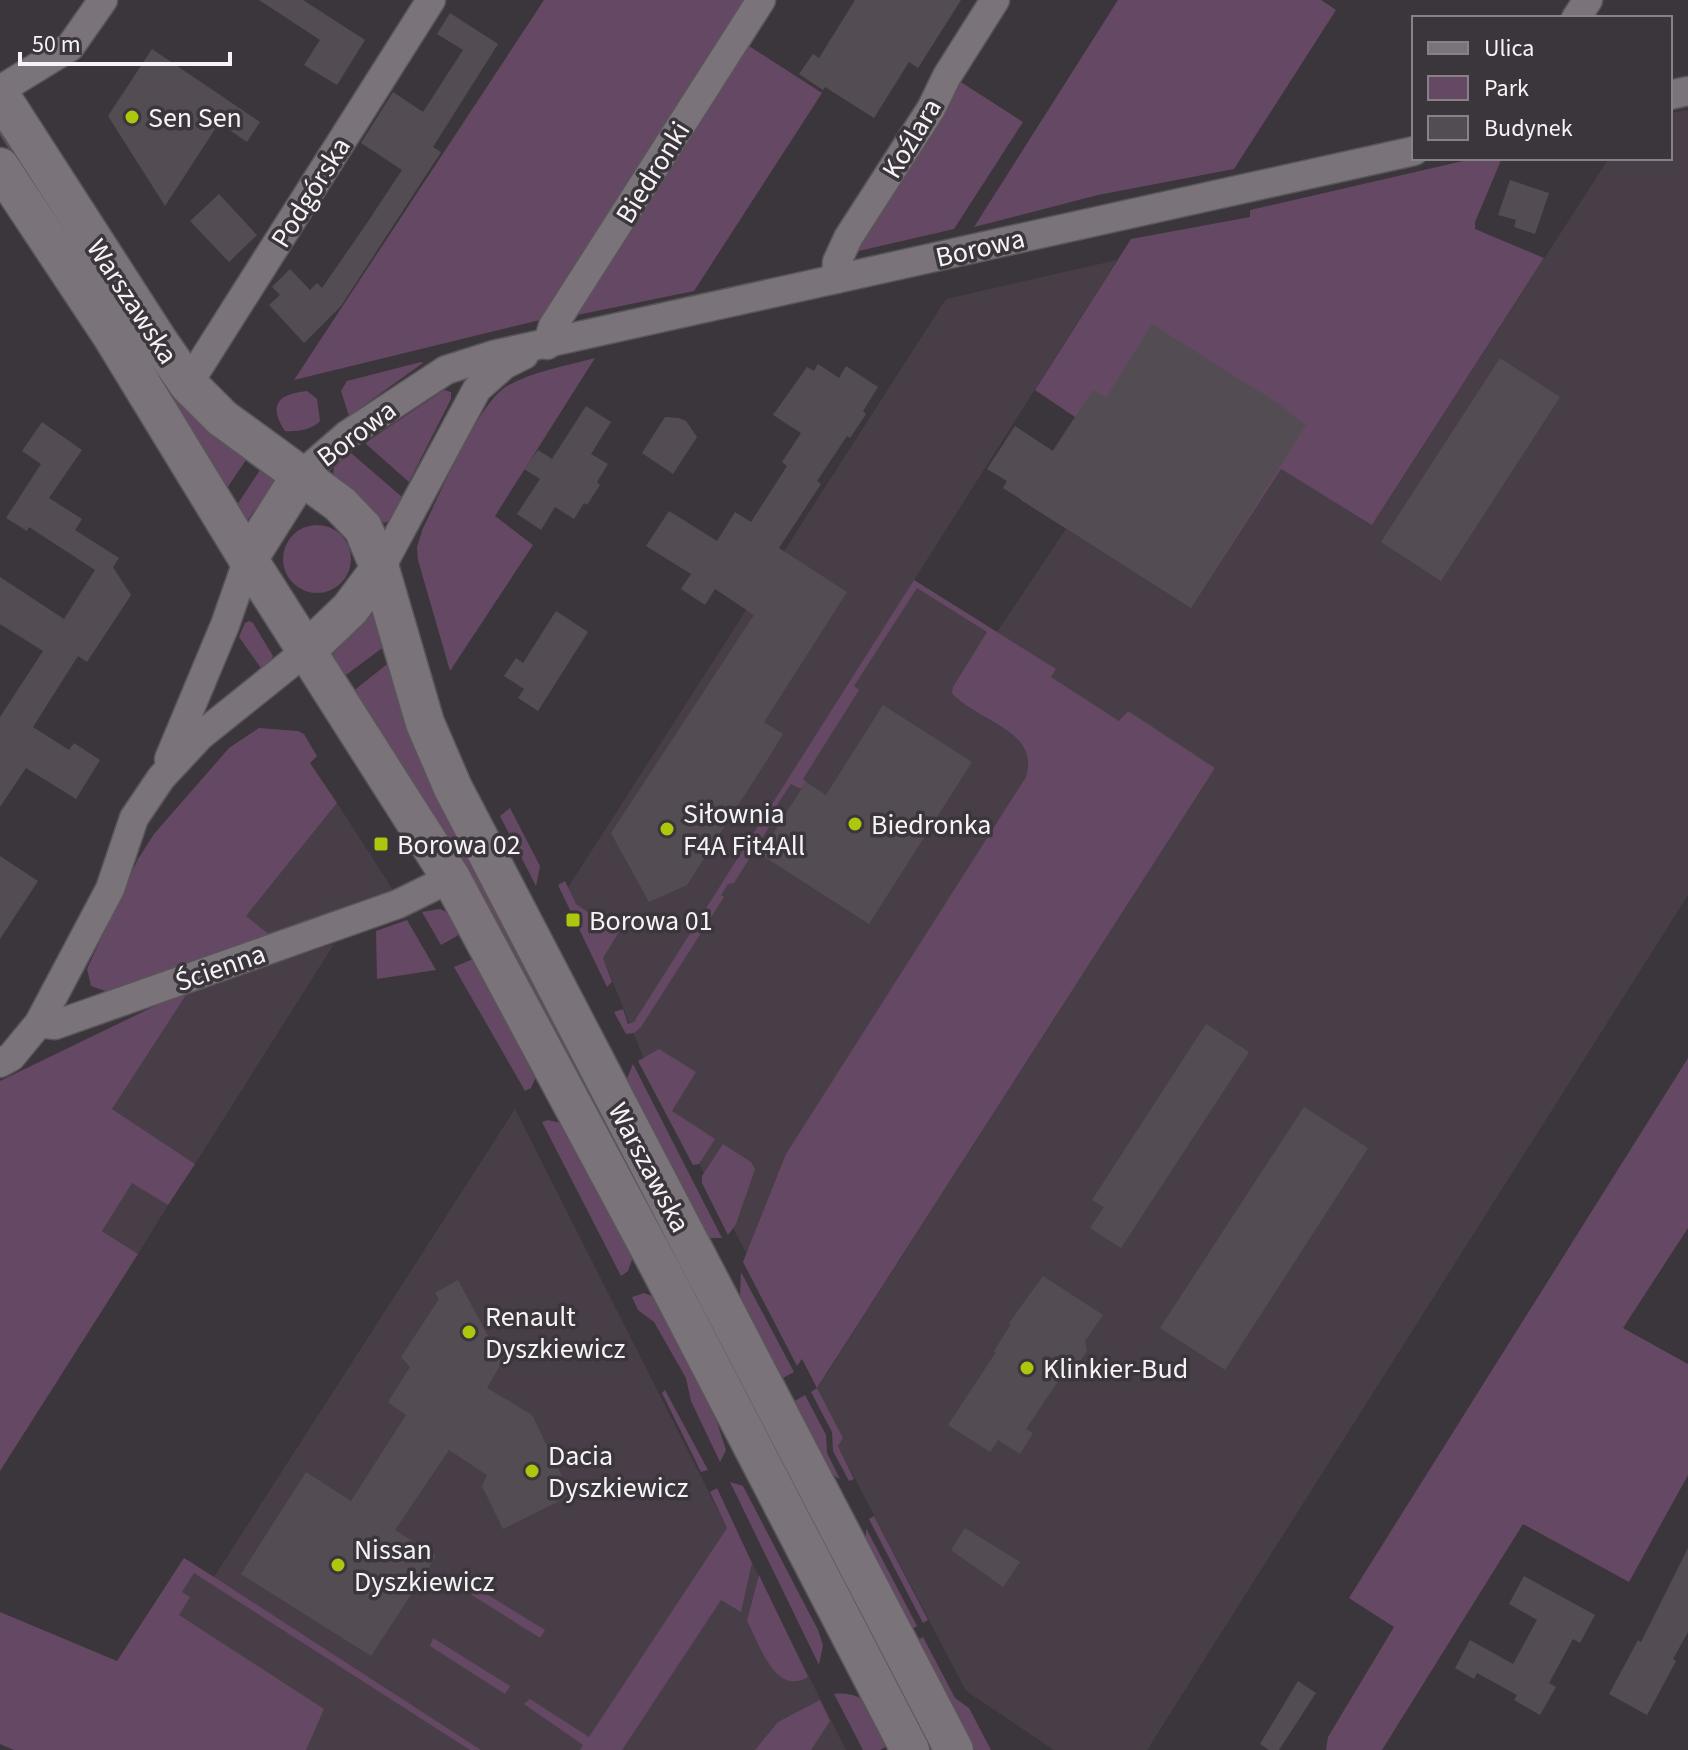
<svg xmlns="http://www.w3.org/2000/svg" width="1688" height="1750" viewBox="0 0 1688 1750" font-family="'Source Sans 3',sans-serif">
  <rect width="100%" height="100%" fill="#3b363b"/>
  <g fill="#483e47">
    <polygon points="1688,110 1688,895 1147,1750 1054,1750 966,1691 838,1446 843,1438 817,1389 1215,768 1127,711 760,1279 644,1059 603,958 567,889 946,299 1117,260 914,580 997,632 1066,529 1191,608 1281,469 1373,524 1609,158 1670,158 1670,113"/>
    <polygon points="337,803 395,893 267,939 246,916"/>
    <polygon points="334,944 195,1164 112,1109 190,989"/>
    <polygon points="515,1109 727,1528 752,1563 846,1750 63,1750 184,1558 214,1577"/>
    <polygon points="132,1182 168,1205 138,1254 102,1231"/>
  </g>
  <g fill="#654863">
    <polygon points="544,0 745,0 540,320 294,380"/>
    <polygon points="1118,0 1321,0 1336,10 1234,169 1098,195 974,227"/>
    <polygon points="749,46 822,93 694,291 577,315"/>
    <polygon points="953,77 1023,122 954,229 850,253"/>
    <polygon points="0,121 248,457 225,491 0,135"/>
    <polygon points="1476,158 1502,158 1475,222 1475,229 1544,258 1372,525 1281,469 1191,608 1021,500 1075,417 1035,390 1131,239 1250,217 1250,210"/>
    <path d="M 595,358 L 495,516 L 533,545 L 450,671 L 418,560 L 417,547 L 423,528 C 440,495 478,403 507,386 C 533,371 567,366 595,358 Z"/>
    <polygon points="421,362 423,363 349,416 341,391 347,381"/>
    <polygon points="444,390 451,392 451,399 409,482 365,443"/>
    <path d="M 307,391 L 317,399 L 320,421 C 312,430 296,432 285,431 C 267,404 279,394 307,391 Z"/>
    <polygon points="351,453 402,497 389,521 384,523 367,504 333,476 334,467"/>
    <polygon points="262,467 276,477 276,481 246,522 235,508"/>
    <circle cx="317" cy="559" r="34"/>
    <path d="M 914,580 L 1056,669 L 1051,677 L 1119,721 L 1128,711 L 1215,768 L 817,1388 L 843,1438 L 838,1446 L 854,1479 L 849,1481 L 833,1451 L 832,1432 L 811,1392 L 817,1388 L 802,1359 L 797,1366 L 743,1262 L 786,1154 L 1026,777 C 1041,730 976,721 952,693 L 953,687 L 987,632 L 917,588 L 854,686 L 859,690 L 803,779 L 806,782 L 801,789 L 791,784 L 775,808 L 779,811 L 734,883 L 728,884 L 721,895 L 724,897 L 641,1027 L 634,1033 L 626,1034 L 614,1012 L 623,1009 L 628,1024 L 634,1022 Z"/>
    <polygon points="370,615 377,615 385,646 342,678 331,656"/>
    <polygon points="249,621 253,623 273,656 270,662 261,668 239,637 245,623"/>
    <polygon points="391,661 938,1750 928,1750 352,692"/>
    <polygon points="259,728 298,731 304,734 317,756 310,763 337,803 246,916 267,933 267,939 114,994 91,986 87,969 138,859 154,834 229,748"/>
    <polygon points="510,808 540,866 536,886 500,816"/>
    <polygon points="565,881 576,904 595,917 589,927 597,931 603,922 619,932 603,958 612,982 607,987 558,885"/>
    <polygon points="440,909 451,914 460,929 457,936 441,945 422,912"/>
    <polygon points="407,920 436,970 377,979 376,931"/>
    <polygon points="473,959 538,1072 531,1088 525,1091 454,967"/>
    <polygon points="190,989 112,1109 195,1164 168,1205 132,1183 102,1231 138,1254 0,1471 0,1081"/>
    <polygon points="659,1049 696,1072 672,1111 715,1139 699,1164 693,1165 638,1061"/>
    <polygon points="1688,1058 1688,1228 1623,1328 1688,1364 1688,1475 1629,1582 1523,1524 1382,1750 1326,1750 1328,1737 1394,1627 1349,1598"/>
    <polygon points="633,1064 722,1238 709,1238 701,1231 626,1081"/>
    <polygon points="548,1120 561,1123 633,1257 628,1271 621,1276 542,1122"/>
    <polygon points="723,1144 751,1162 755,1169 736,1224 728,1235 702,1183 702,1176"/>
    <polygon points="741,1272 794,1372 781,1379 740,1297"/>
    <polygon points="644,1293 652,1296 659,1304 710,1401 726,1450 720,1462 691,1401 686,1378 654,1322 638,1310 632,1297"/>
    <polygon points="665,1390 708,1470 701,1472 662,1393"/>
    <polygon points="805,1395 826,1435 827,1453 840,1479 831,1474 793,1402"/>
    <polygon points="730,1482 743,1486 818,1630 823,1645 819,1665"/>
    <polygon points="717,1488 752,1563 741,1612 721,1600 622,1750 580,1750 583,1745 524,1704 530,1699 589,1737 727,1528 710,1492"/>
    <polygon points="874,1516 928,1620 923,1623 869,1519"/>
    <polygon points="866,1528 917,1626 912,1629 866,1542"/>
    <polygon points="184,1558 214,1577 481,1750 470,1750 194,1573 182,1592 190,1597 179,1615 324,1709 306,1750 14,1750 0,1744 0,1612 117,1661"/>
    <path d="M 759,1575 L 808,1677 C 775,1697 759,1643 747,1621 Z"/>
    <polygon points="475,1587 545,1630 540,1638 472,1595"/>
    <polygon points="923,1637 955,1698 969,1708 991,1750 975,1750 917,1640"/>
    <polygon points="433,1638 510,1686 505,1694 430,1646"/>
    <path d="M 834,1694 C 871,1690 875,1717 889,1745 L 880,1750 L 863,1750 Z"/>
    <polygon points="820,1700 830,1721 811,1750 755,1750 778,1722"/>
  </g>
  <g fill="#534d53">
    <polygon points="259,0 303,0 365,40 337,85 304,65 320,40"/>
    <polygon points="855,0 961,0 918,68 909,62 874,118 825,87 823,90 799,74 813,54 819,58"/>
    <polygon points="450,13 498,44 433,147 441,152 341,306 304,343 269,305 280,295 272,287 290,269 310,290 317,283 322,288 367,223 402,170 361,143 393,92 423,112 463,50 437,34"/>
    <polygon points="152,49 260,122 247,142 219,123 165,206 108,116"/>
    <polygon points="1510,180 1549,193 1535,234 1514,227 1516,220 1498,215"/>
    <polygon points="219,194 257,235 229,262 190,221"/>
    <polygon points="1152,324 1276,402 1306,425 1191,608 1003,488 1007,481 987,469 1015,426 1053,451 1093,390 1106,398"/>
    <polygon points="1500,358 1560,397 1441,581 1381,542"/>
    <polygon points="818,364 839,378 846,366 878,387 863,411 866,414 850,438 847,436 817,481 821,484 779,548 847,592 764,722 783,734 774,749 687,885 649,902 611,833 754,615 715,589 705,605 681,589 691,574 646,546 669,511 717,541 735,512 751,522 787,466 782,462 801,433 773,415 807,367 814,371"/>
    <polygon points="586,406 611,422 591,454 608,464 597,482 600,485 587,505 584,503 574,519 555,507 541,530 517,514 540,479 524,469 538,450 552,459"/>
    <polygon points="665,417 679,418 686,421 697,437 673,474 642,453"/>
    <polygon points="42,422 82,450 49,498 82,519 75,530 119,558 113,567 131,595 87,662 78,656 33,727 69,750 74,743 100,760 76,799 26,768 0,807 0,717 43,651 0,624 0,577 64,619 95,570 29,527 27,531 6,518 41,464 22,451"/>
    <polygon points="556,611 588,632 538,711 518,698 524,689 504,676 516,658 523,663"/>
    <polygon points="883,705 972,762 869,924 760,854 806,782 826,795"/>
    <polygon points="0,856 38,881 0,939"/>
    <polygon points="1206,1024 1249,1052 1121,1248 1090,1228 1104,1207 1092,1200"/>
    <polygon points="1304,1107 1368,1148 1225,1370 1160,1328"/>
    <polygon points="1043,1276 1103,1315 1085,1341 1087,1351 1081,1360 1071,1362 1026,1429 1033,1433 1020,1454 998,1440 990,1452 948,1425 996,1352 994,1351 1011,1324 1009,1323"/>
    <polygon points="458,1280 502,1362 487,1388 532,1415 571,1495 503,1529 482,1486 487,1475 449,1450 395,1530 436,1556 371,1656 241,1574 306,1472 351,1501 406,1415 388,1402 410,1367 401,1357 439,1299 435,1293"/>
    <polygon points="965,1528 1020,1562 1003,1587 951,1550"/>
    <polygon points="1688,1548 1688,1632 1673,1659 1676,1661 1647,1715 1609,1694 1638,1640 1641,1642"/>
    <polygon points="1524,1576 1595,1615 1580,1643 1573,1639 1549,1683 1556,1687 1540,1715 1514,1700 1517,1695 1477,1673 1474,1679 1455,1668 1470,1640 1513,1664 1537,1620 1509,1604"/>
    <polygon points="1298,1681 1316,1693 1279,1750 1269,1750 1260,1744"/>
  </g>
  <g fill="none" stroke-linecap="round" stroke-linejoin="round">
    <g stroke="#595559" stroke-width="31">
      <g id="street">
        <polyline points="1576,18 1588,0"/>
        <polyline points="0,90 70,47 103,0"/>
        <polyline points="1670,95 1688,91"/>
        <polyline points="836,279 837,262 848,238 931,109 947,76 995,0"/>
        <polyline points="547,345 553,326 761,0"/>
        <polyline points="188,384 431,0"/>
        <polyline points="301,475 347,435 446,370 493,355 1414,151"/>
        <polyline points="380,569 477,389 504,365 524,355"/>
        <polyline points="169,759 225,625 248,559"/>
        <polyline points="39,1023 55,1025 398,904 451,878"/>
        <polyline points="0,1063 11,1057 39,1023 110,889 134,818 161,778 200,736 306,651"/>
      </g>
    </g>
    <g stroke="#595559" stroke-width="41">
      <g id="secondary">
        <polyline points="0,95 159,342 188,384 222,418 340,504 363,528 380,569 425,723 453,788 954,1750"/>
        <polyline points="0,167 112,336 248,559 451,878 661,1270 910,1750"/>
        <polyline points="248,559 301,475"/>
        <polyline points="306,651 350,609 380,569"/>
      </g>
    </g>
    <use href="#street" stroke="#7a747a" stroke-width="28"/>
    <use href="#secondary" stroke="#7a747a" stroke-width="38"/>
  </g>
  <g fill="#aec60b" stroke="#3b363b" stroke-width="3">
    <circle cx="132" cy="117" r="8"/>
    <circle cx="855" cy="824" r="8"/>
    <circle cx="667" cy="829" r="8"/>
    <rect x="373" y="836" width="16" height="16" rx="4"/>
    <rect x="565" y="912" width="16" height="16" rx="4"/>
    <circle cx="469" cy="1332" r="8"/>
    <circle cx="1027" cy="1368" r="8"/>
    <circle cx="532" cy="1471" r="8"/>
    <circle cx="338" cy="1565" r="8"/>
  </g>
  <g text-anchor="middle" stroke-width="7" stroke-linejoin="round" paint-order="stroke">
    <g font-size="28" fill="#f6f3f6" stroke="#3b363b" text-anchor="start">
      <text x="148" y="127">Sen Sen</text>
      <text x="683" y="823">Siłownia<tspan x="683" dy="32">F4A Fit4All</tspan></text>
      <text x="871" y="834">Biedronka</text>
      <text x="397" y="854">Borowa 02</text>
      <text x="589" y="930">Borowa 01</text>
      <text x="485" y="1326">Renault<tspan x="485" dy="32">Dyszkiewicz</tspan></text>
      <text x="1043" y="1378">Klinkier-Bud</text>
      <text x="548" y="1465">Dacia<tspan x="548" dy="32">Dyszkiewicz</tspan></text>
      <text x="354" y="1559">Nissan<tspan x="354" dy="32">Dyszkiewicz</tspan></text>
    </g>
    <g font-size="28" fill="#f6f3f6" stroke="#3b363b">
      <text transform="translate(911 138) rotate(-59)" y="10">Koźlara</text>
      <text transform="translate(652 172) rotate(-58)" y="10">Biedronki</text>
      <text transform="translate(310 192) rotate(-58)" y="10">Podgórska</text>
      <text transform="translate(980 247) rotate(-13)" y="10">Borowa</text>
      <text transform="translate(133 301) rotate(57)" y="10">Warszawska</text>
      <text transform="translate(356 433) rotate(-37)" y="10">Borowa</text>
      <text transform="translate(220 967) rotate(-19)" y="10">Ścienna</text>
      <text transform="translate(650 1167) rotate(62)" y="10">Warszawska</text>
    </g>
  </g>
  <rect x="1412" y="16" width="260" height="144" fill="#3b363b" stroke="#868286" stroke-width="2"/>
  <rect x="1428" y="42" width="40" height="12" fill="#7a747a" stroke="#868286" stroke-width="2"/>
  <text x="1484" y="56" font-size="24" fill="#f6f3f6">Ulica</text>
  <rect x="1428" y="76" width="40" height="24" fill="#654863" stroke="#868286" stroke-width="2"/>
  <text x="1484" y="96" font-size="24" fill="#f6f3f6">Park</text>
  <rect x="1428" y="116" width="40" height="24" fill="#534d53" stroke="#868286" stroke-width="2"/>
  <text x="1484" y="136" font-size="24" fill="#f6f3f6">Budynek</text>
  <path d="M20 52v12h210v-12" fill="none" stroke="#f6f3f6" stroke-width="4"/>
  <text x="32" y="52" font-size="24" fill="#f6f3f6" stroke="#3b363b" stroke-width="6" paint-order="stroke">50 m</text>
</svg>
